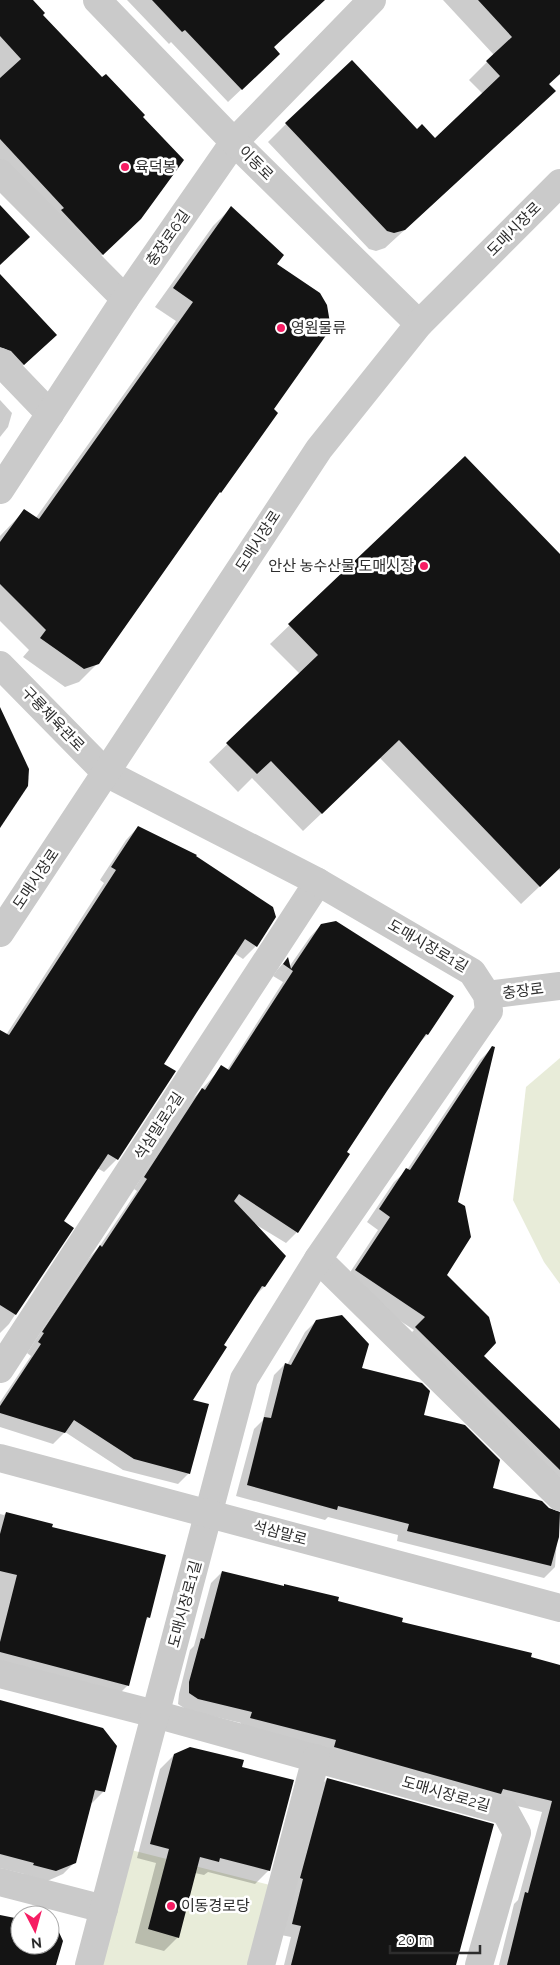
<svg xmlns="http://www.w3.org/2000/svg" width="560" height="1965" viewBox="0 0 560 1965" font-family="Raleway,'Noto Sans KR',sans-serif">
  <rect width="100%" height="100%" fill="#fff"/>
  <g fill="#e8ecd9">
    <polygon points="560,1058 560,1284 544,1262 513,1200 526,1087"/>
    <polygon points="131,1850 270,1885 250,1965 101,1965"/>
  </g>
  <g fill="#0003">
    <polygon points="0,0 31,0 41,15 129,230 91,265 0,162"/>
    <polygon points="127,0 316,0 273,48 266,66 228,102 171,42 169,44"/>
    <polygon points="443,0 560,0 560,74 548,85 554,91 536,109 385,248 376,251 369,249 268,142 286,124 417,130 435,139 483,94 469,80 494,55"/>
    <polygon points="231,208 275,264 272,409 276,413 220,492 213,499 98,663 79,682 65,687 23,657 29,650 0,621 0,536 24,511 35,519 176,321 155,307 213,226"/>
    <polygon points="0,276 44,346 13,375 0,364"/>
    <polygon points="0,400 12,413 8,427 0,437"/>
    <polygon points="465,457 560,556 560,871 558,869 521,904 380,758 303,831 252,778 238,792 209,762 300,674 270,644"/>
    <polygon points="138,827 194,857 275,917 256,946 243,959 234,953 162,1064 174,1072 117,1159 104,1172 97,1168 62,1222 72,1228 9,1324 0,1333 0,1033 6,1035 104,883 100,880 126,840"/>
    <polygon points="321,925 427,1035 416,1046 345,1153 297,1232 286,1243 253,1223 264,1287 253,1298 222,1345 191,1400 189,1473 178,1484 123,1470 65,1432 53,1444 0,1427 0,1402 31,1356 27,1353 89,1258 99,1247 137,1191 134,1189 191,1101 222,1067 227,1070 283,982 273,976 277,970 287,959 289,967 310,937"/>
    <polygon points="493,1047 457,1202 446,1275 482,1356 560,1431 560,1495 403,1341 414,1330 343,1283 378,1230 367,1222 394,1182 407,1170 480,1060"/>
    <polygon points="316,1321 361,1369 422,1416 492,1489 558,1523 555,1567 544,1578 397,1541 398,1535 328,1517 325,1520 236,1496 254,1429 263,1420 274,1375 285,1364 287,1365 305,1332"/>
    <polygon points="6,1513 51,1528 149,1617 144,1622 128,1685 117,1696 0,1666 0,1514 4,1515"/>
    <polygon points="222,1572 282,1587 285,1585 400,1622 530,1658 560,1679 560,1965 499,1965 514,1904 518,1900 542,1812 493,1800 240,1729 241,1723 187,1710 178,1704 179,1694 190,1650 194,1646 211,1583"/>
    <polygon points="0,1701 59,1716 58,1718 103,1792 92,1803 90,1802 75,1862 63,1874 45,1882 23,1876 24,1874 0,1868"/>
    <polygon points="174,1755 269,1870 255,1884 208,1872 204,1875 195,1873 178,1937 164,1951 135,1943 156,1863 137,1858 160,1769"/>
    <polygon points="327,1779 455,1965 284,1965 291,1937 281,1935 316,1790"/>
  </g>
  <g fill="#141414">
    <polygon points="0,0 33,0 45,13 43,15 102,77 106,74 145,115 143,117 184,160 141,219 103,255 61,210 64,208 0,139 0,78 21,59 0,36"/>
    <polygon points="152,0 325,0 274,47 280,54 242,90 185,30 182,32"/>
    <polygon points="478,0 560,0 560,74 549,84 556,91 405,230 394,233 387,231 285,123 352,60 417,129 422,124 435,138 500,76 486,61 512,37"/>
    <polygon points="0,205 30,237 0,265"/>
    <polygon points="231,206 284,255 277,264 320,293 327,305 330,323 327,334 274,409 278,413 221,493 220,492 99,664 84,669 40,638 46,630 0,584 0,542 24,509 39,519 193,302 173,288"/>
    <polygon points="0,274 57,335 24,365 11,351 0,347"/>
    <polygon points="465,456 560,554 560,868 540,887 399,740 322,814 271,761 257,774 226,743 318,655 288,624"/>
    <polygon points="0,707 29,769 28,786 0,828"/>
    <polygon points="138,826 197,855 196,856 273,907 276,917 257,947 245,939 197,1012 164,1064 176,1071 118,1160 108,1154 64,1221 74,1228 16,1315 0,1305 0,1030 9,1035 116,870 111,867"/>
    <polygon points="336,921 454,996 428,1035 426,1034 387,1091 347,1152 350,1154 298,1233 239,1194 234,1201 286,1256 265,1287 262,1286 224,1345 227,1347 193,1400 209,1404 190,1474 134,1459 74,1420 65,1433 0,1413 0,1406 41,1344 38,1342 44,1333 42,1332 100,1245 102,1247 147,1179 144,1177 202,1088 205,1090 221,1065 229,1070 293,971 283,964 288,957 291,969 321,924"/>
    <polygon points="492,1046 495,1047 458,1202 465,1206 471,1237 447,1275 489,1317 496,1343 484,1356 560,1429 560,1470 415,1327 425,1317 355,1270 390,1217 379,1209 406,1168 410,1170"/>
    <polygon points="342,1315 369,1344 362,1368 422,1383 430,1391 424,1415 465,1425 500,1460 493,1488 542,1501 549,1508 560,1512 559,1537 551,1566 407,1531 409,1524 338,1506 337,1510 247,1485 264,1417 271,1418 285,1363 291,1365 316,1320"/>
    <polygon points="6,1512 53,1524 52,1527 166,1555 150,1618 147,1617 129,1686 0,1652 0,1642 17,1575 0,1571 0,1534"/>
    <polygon points="222,1571 284,1586 284,1584 339,1597 338,1601 403,1618 402,1622 532,1653 531,1657 560,1665 560,1965 507,1965 525,1892 528,1893 552,1801 503,1789 501,1794 334,1747 336,1740 250,1718 252,1712 198,1699 189,1693 189,1682 201,1638 204,1639"/>
    <polygon points="0,1700 103,1728 117,1746 105,1792 95,1790 76,1863 56,1871 33,1865 34,1863 0,1854"/>
    <polygon points="190,1747 244,1760 242,1767 294,1780 270,1871 220,1858 219,1862 200,1857 179,1938 148,1929 169,1849 150,1844 174,1754"/>
    <polygon points="327,1778 494,1824 456,1965 291,1965 301,1926 292,1924 303,1879 300,1878"/>
    <polygon points="0,1915 20,1919 20,1945 50,1945 50,1927 57,1928 63,1941 56,1965 0,1965"/>
  </g>
  <g fill="none" stroke-linecap="round" stroke-linejoin="round">
    <g stroke="#cacaca" stroke-width="28">
      <polyline points="0,173 125,299"/>
      <polyline points="0,362 50,414"/>
      <polyline points="0,490 125,299 234,142 372,0"/>
      <polyline points="487,995 560,986"/>
      <polyline points="318,1259 560,1497"/>
      <polyline points="0,1369 318,882"/>
      <polyline points="0,1674 155,1714 505,1811 517,1833 479,1965"/>
      <polyline points="0,1882 104,1909"/>
      <polyline points="89,1965 244,1379 318,1259 489,1011 487,995 472,972 318,882 106,773"/>
      <polyline points="261,1965 316,1758"/>
    </g>
    <g stroke="#cacaca" stroke-width="28">
      <polyline points="97,0 234,142 419,324"/>
      <polyline points="0,665 106,773"/>
      <polyline points="0,933 319,449 419,324 560,183"/>
      <polyline points="0,1458 560,1608"/>
    </g>
  </g>
  <g fill="#f61d63" stroke="#fff" stroke-width="2">
    <circle cx="125" cy="167" r="5"/>
    <circle cx="281" cy="328" r="5"/>
    <circle cx="424" cy="566" r="5"/>
    <circle cx="171" cy="1906" r="5"/>
  </g>
  <g text-anchor="middle" stroke-width="5" stroke-linejoin="round" paint-order="stroke">
    <g font-size="15" fill="#2d2d2d" stroke="#fff">
      <text transform="translate(256 163) rotate(45)" y="5">이동로</text>
      <text transform="translate(514 229) rotate(-45)" y="5">도매시장로</text>
      <text transform="translate(168 238) rotate(-55)" y="5">충장로6길</text>
      <text transform="translate(258 541) rotate(-57)" y="5">도매시장로</text>
      <text transform="translate(53 719) rotate(46)" y="5">구룡체육관로</text>
      <text transform="translate(36 879) rotate(-56)" y="5">도매시장로</text>
      <text transform="translate(428 946) rotate(30)" y="5">도매시장로1길</text>
      <text transform="translate(523 991) rotate(-7)" y="5">충장로</text>
      <text transform="translate(159 1126) rotate(-57)" y="5">석삼말로2길</text>
      <text transform="translate(280 1533) rotate(15)" y="5">석삼말로</text>
      <text transform="translate(185 1604) rotate(-75)" y="5">도매시장로1길</text>
      <text transform="translate(446 1794) rotate(16)" y="5">도매시장로2길</text>
    </g>
    <g font-size="15" fill="#2d2d2d" stroke="#fff" text-anchor="start">
      <text x="135" y="172">육덕봉</text>
      <text x="291" y="333">영원물류</text>
      <text x="414" y="571" text-anchor="end">안산 농수산물 도매시장</text>
      <text x="181" y="1911">이동경로당</text>
    </g>
  </g>
  <g transform="translate(35 1930) rotate(174)"><circle r="24" fill="#ffffff" stroke="#ababab"/>
  <path d="M0-4L9 19L0 12L-9 19Z" fill="#f61d63"/>
  <text y="-8" font-size="14" font-weight="bold" text-anchor="middle" fill="#2d2d2d">N</text>
  </g>
  <path d="M390 1945v8h90v-8" fill="none" stroke="#2d2d2d" stroke-width="2.5"/>
  <text x="398" y="1945" font-size="15" fill="#2d2d2d" stroke="#ffffff" stroke-width="4" paint-order="stroke">20 m</text>
</svg>
